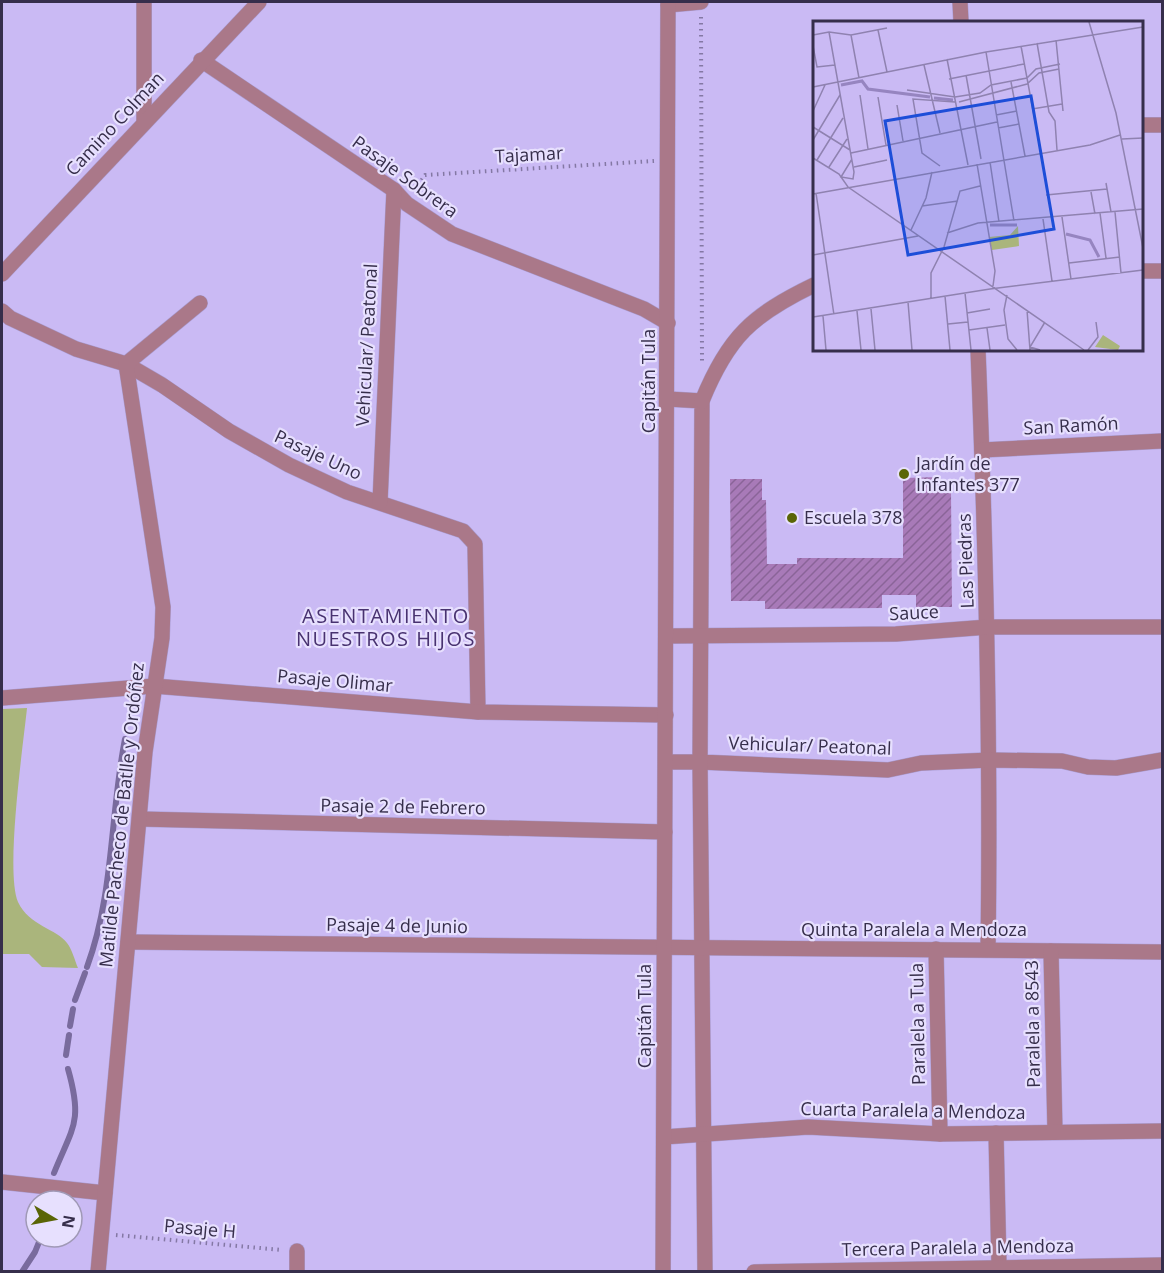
<svg xmlns="http://www.w3.org/2000/svg" width="1164" height="1273" viewBox="0 0 1164 1273" font-family="'Open Sans',sans-serif">
  <defs>
    <pattern id="building-hatch" width="6" height="6" patternUnits="userSpaceOnUse" patternTransform="scale(1.5)"><rect width="6" height="6" fill="#a87ab8"/><path d="M-1 1l2-2M0 6l6-6M5 7l2-2" fill="none" stroke="#8a6498"/></pattern>
  </defs>
  <rect width="100%" height="100%" fill="#cabaf4"/>
  <path fill="#aab57c" d="M 27,708 C 23,747 5,871 18,902 C 29,926 57,929 67,943 C 72,949 75,961 78,968 L 42,967 L 29,954 L 2,954 L 2,709 Z"/>
  <g fill="none" stroke-linecap="round" stroke-linejoin="round">
    <g stroke="#796b9d" stroke-width="6">
      <path d="M 87,967 C 114,894 110,815 125,739"/>
      <polyline points="75,1000 85,973"/>
      <polyline points="70,1026 73,1009"/>
      <polyline points="66,1055 69,1035"/>
      <path d="M 54,1173 C 73,1126 83,1122 68,1069"/>
      <polyline points="22,1272 35,1252 41,1237"/>
    </g>
  </g>
  <polygon fill="url(#building-hatch)" points="940,477 940,491 951,491 952,607 916,607 916,595 882,595 882,608 765,609 765,601 731,601 730,479 762,479 762,500 766,500 767,564 797,564 797,558 903,558 903,478"/>
  <g fill="none" stroke-linecap="round" stroke-linejoin="round">
    <g stroke="#a99bcf" stroke-width="16">
      <g id="minor">
        <polyline points="144,2 144,123"/>
        <polyline points="960,2 961,22"/>
        <polyline points="668,5 701,2"/>
        <polyline points="201,60 394,190 407,204 452,234 644,309 668,323"/>
        <polyline points="1142,125 1162,125"/>
        <polyline points="1142,271 1162,271"/>
        <polyline points="2,274 259,2"/>
        <polyline points="2,311 10,318 76,349 126,364 162,385 229,431 289,465 347,492 463,531 475,544 478,712"/>
        <path d="M 978,350 C 986,550 991,749 988,949"/>
        <polyline points="668,399 702,401 700,762 888,770 921,763 990,760 1062,761 1088,767 1116,768 1162,760"/>
        <path d="M 702,401 C 728,337 752,315 814,285"/>
        <polyline points="982,450 1162,441"/>
        <polyline points="380,502 394,190"/>
        <polyline points="667,636 896,634 988,627 1162,627"/>
        <polyline points="2,698 154,686 478,712 666,715"/>
        <polyline points="666,762 700,762 705,1272"/>
        <polyline points="140,819 665,832"/>
        <polyline points="128,942 1162,952"/>
        <polyline points="936,949 940,1134"/>
        <polyline points="1051,951 1055,1132"/>
        <polyline points="996,1133 999,1266"/>
        <polyline points="664,1137 808,1127 940,1134 1162,1131"/>
        <polyline points="2,1182 105,1193"/>
        <polyline points="98,1272 145,752 162,638 163,607 126,364 200,303"/>
        <polyline points="297,1272 297,1251"/>
        <polyline points="663,1272 668,2"/>
        <polyline points="754,1272 1162,1265"/>
      </g>
    </g>
    <g stroke="#8478a4" stroke-width="4" stroke-dasharray="1.5 4.5" stroke-linecap="butt">
      <polyline points="701,17 702,361"/>
      <polyline points="415,190 425,175 654,161"/>
      <polyline points="116,1235 282,1250"/>
    </g>
    <use href="#minor" stroke="#aa7889" stroke-width="15"/>
  </g>
  <g fill="#5a6506" stroke="#e7e0fe" stroke-width="2">
    <circle cx="904" cy="474" r="6"/>
    <circle cx="792" cy="518" r="6"/>
  </g>
  <g text-anchor="middle" stroke-width="4.5" stroke-linejoin="round" paint-order="stroke">
    <g font-size="18" fill="#362e4b" stroke="#e7e0fe">
      <text transform="translate(115 124) rotate(-47)" y="6">Camino Colman</text>
      <text transform="translate(529 155) rotate(-3)" y="6">Tajamar</text>
      <text transform="translate(405 177) rotate(36)" y="6">Pasaje Sobrera</text>
      <text transform="translate(367 345) rotate(-87)" y="6">Vehicular/ Peatonal</text>
      <text transform="translate(649 381) rotate(-90)" y="6">Capitán Tula</text>
      <text transform="translate(1071 426) rotate(-3)" y="6">San Ramón</text>
      <text transform="translate(318 455) rotate(25)" y="6">Pasaje Uno</text>
      <text transform="translate(966 561) rotate(-92)" y="6">Las Piedras</text>
      <text transform="translate(914 613) rotate(-3)" y="6">Sauce</text>
      <text transform="translate(335 681) rotate(5)" y="6">Pasaje Olimar</text>
      <text transform="translate(810 746) rotate(2)" y="6">Vehicular/ Peatonal</text>
      <text transform="translate(403 807) rotate(1)" y="6">Pasaje 2 de Febrero</text>
      <text transform="translate(122 815) rotate(-84)" y="6">Matilde Pacheco de Batlle y Ordóñez</text>
      <text transform="translate(397 926) rotate(1)" y="6">Pasaje 4 de Junio</text>
      <text x="914" y="936">Quinta Paralela a Mendoza</text>
      <text transform="translate(645 1016) rotate(-90)" y="6">Capitán Tula</text>
      <text transform="translate(918 1024) rotate(-91)" y="6">Paralela a Tula</text>
      <text transform="translate(1033 1024) rotate(-91)" y="6">Paralela a 8543</text>
      <text transform="translate(913 1111) rotate(1)" y="6">Cuarta Paralela a Mendoza</text>
      <text transform="translate(200 1229) rotate(5)" y="6">Pasaje H</text>
      <text transform="translate(958 1248) rotate(-1)" y="6">Tercera Paralela a Mendoza</text>
    </g>
    <g font-size="18" fill="#362e4b" stroke="#e7e0fe" text-anchor="start">
      <text x="916" y="470">Jardín de<tspan x="916" dy="21">Infantes 377</tspan></text>
      <text x="804" y="524">Escuela 378</text>
    </g>
    <g font-size="20" letter-spacing="1.5" fill="#483270" stroke="#e7e0fe">
      <text x="386" y="623">ASENTAMIENTO<tspan x="386" dy="23">NUESTROS HIJOS</tspan></text>
    </g>
  </g>
  <g transform="translate(813 21)">
    <rect width="330" height="330" fill="#cabaf4"/>
    <path d="M 205,205 L 206,225 L 179,229 L 176,216 L 197,214 ZM 290,314 L 307,325 L 305,329 L 282,326 Z" fill="#aab57c"/>
    <path fill="none" stroke="#9685c0" stroke-width="3" d="M 28,64 L 49,60 L 55,68 L 117,76M 121,77 L 140,79M 177,204 L 204,204M 253,213 L 277,219 L 286,236"/>
    <path fill="none" stroke="#8f82b0" stroke-width="1.5" d="M 276,1 L 303,92 L 330,227M 65,9 L 74,51M 16,11 L 41,151 L 40,158 L 28,156 L 39,138M 0,14 L 16,11 L 38,14 L 74,7M 38,14 L 46,57M 243,19 L 250,90M 224,22 L 236,91 L 242,100 L 244,129M 0,25 L 4,46 L 22,44M 208,25 L 228,132M 173,31 L 201,200M 134,38 L 155,144M 111,44 L 127,112M 153,54 L 168,138M 136,58 L 211,43M 198,61 L 212,135M 0,66 L 173,31 L 330,6M 94,69 L 142,76 L 167,72 L 178,64 L 214,57 L 223,48 L 247,43M 47,74 L 55,128M 65,76 L 73,124M 146,81 L 214,63 L 226,52 L 246,48M 84,84 L 90,120M 219,88 L 249,83M 0,90 L 12,64M 183,94 L 204,90M 0,106 L 37,129M 185,107 L 206,103M 309,118 L 330,117M 0,119 L 27,74M 38,132 L 184,101M 0,137 L 26,153 L 35,166 L 271,329M 4,139 L 30,97M 177,141 L 186,201M 164,143 L 182,250 L 180,265M 127,145 L 109,132 L 100,78 L 142,81M 16,146 L 34,118M 41,146 L 74,139M 293,162 L 298,191M 278,171 L 282,193M 3,172 L 21,294M 0,173 L 277,124 L 307,114M 233,174 L 294,168M 109,185 L 145,180M 302,191 L 308,252M 287,192 L 293,237M 249,196 L 258,258M 230,198 L 239,260M 98,209 L 113,177 L 119,151M 134,212 L 165,202 L 330,188M 0,234 L 105,215M 256,242 L 307,236M 152,272 L 158,329M 194,274 L 191,289 L 195,318 L 204,329M 132,275 L 137,329M 118,277 L 118,252 L 131,226 L 147,170 L 167,165M 95,281 L 99,329M 58,288 L 62,329M 214,289 L 217,329M 44,290 L 48,329M 154,292 L 177,288M 10,295 L 13,329M 0,296 L 177,268 L 330,249M 135,303 L 155,301M 174,307 L 177,329M 156,309 L 192,304M 227,329 L 217,326 L 232,301M 275,329 L 285,316 L 283,301"/>
    <path fill="#1d4ed8" fill-opacity="0.15" stroke="#1d4ed8" stroke-width="3" d="M 218,75 L 241,208 L 95,234 L 72,100 Z"/>
    <rect width="330" height="330" fill="none" stroke="#362e4b" stroke-width="3"/>
  </g>
  <rect width="1164" height="1273" fill="none" stroke="#362e4b" stroke-width="6"/>
  <g transform="translate(54 1219) rotate(100)"><circle r="28" fill="#e7e0fe" stroke="#a099b6" stroke-width="1.5"/>
  <path d="M0-4.5L10 22L0 15L-10 22Z" fill="#5a6506"/>
  <text y="-9" font-size="16" font-weight="bold" text-anchor="middle" fill="#362e4b">N</text>
  </g>
</svg>
